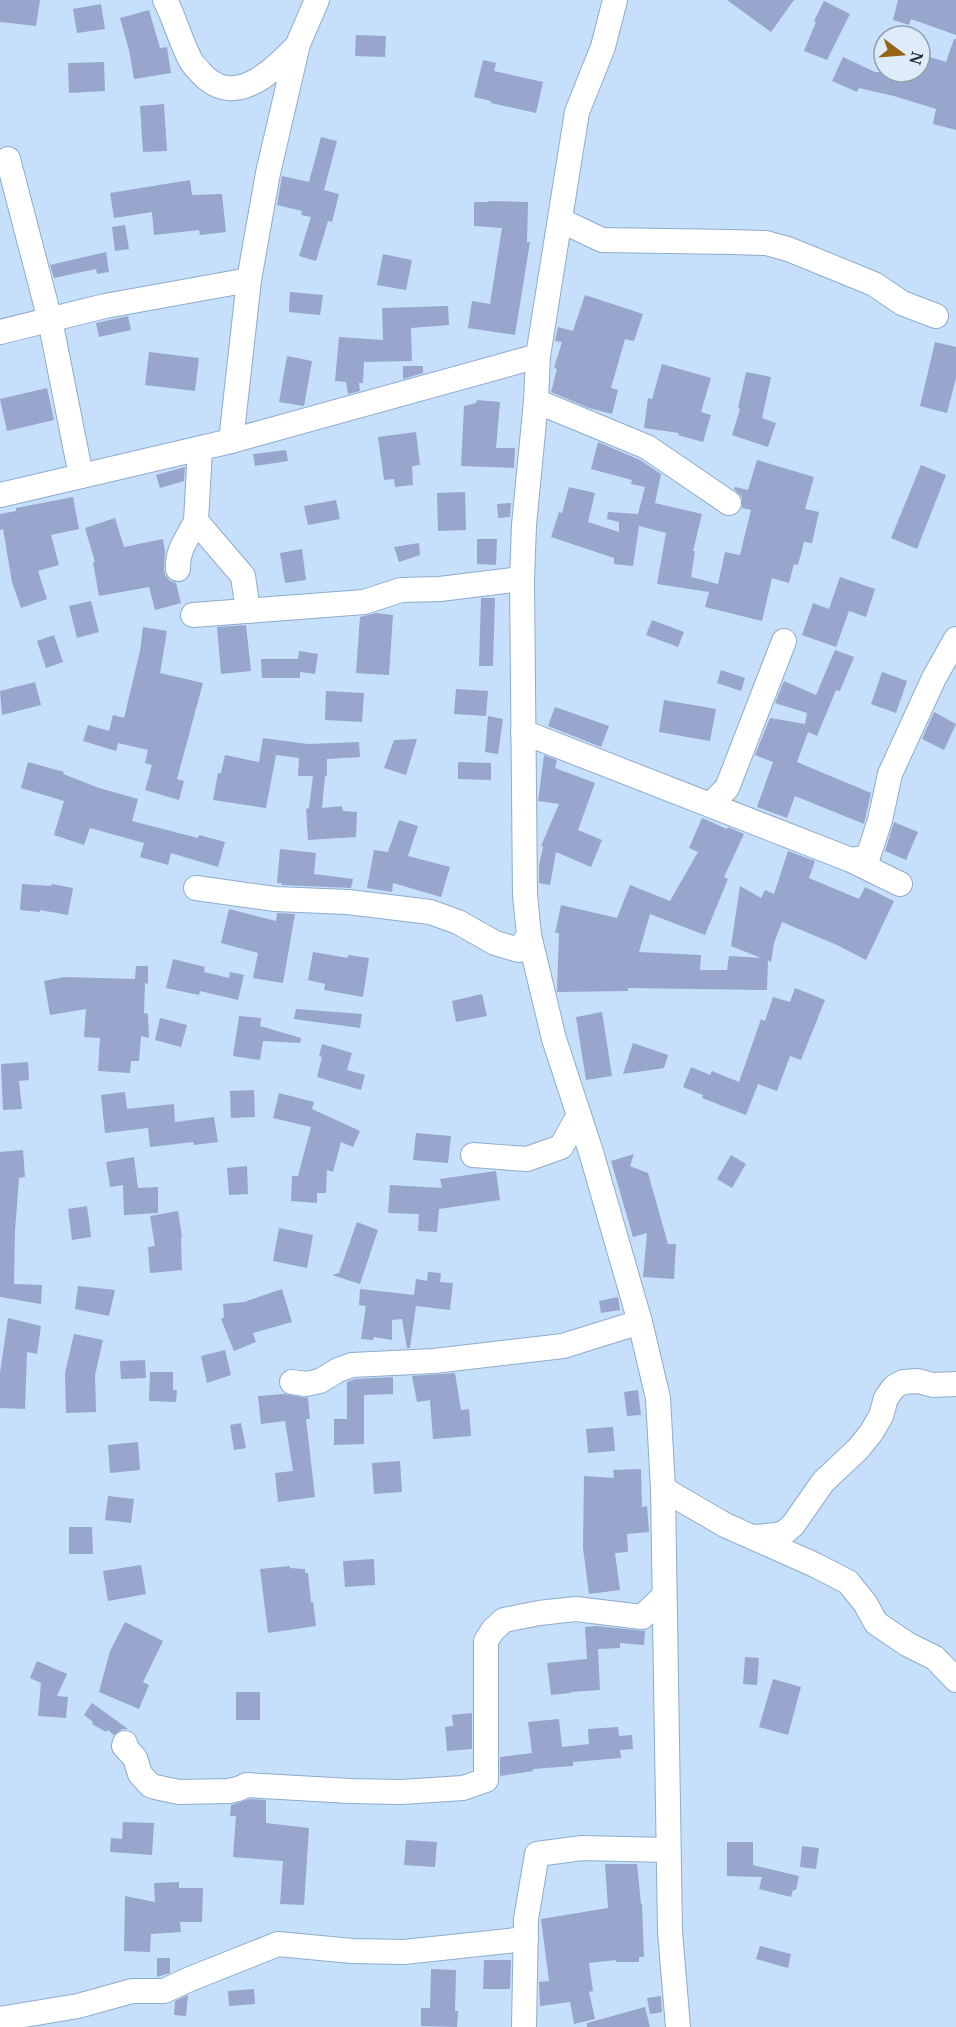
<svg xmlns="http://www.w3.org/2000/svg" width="956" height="2027" viewBox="0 0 956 2027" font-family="'Noto Serif',serif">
  <rect width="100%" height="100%" fill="#c6dffb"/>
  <g fill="#98a5cc">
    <polygon points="0,0 40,0 36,26 0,22"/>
    <polygon points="727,0 794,0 771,32"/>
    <polygon points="898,0 956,0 956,35 911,19 909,25 893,20"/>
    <polygon points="824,1 850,14 827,60 804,51 816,22 814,21"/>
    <polygon points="101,4 105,29 77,33 73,9"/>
    <polygon points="149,10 160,48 167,47 171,73 134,79 129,50 120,18"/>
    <polygon points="356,35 386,36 385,57 355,56"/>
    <polygon points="954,39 956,39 956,130 933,124 936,109 894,96 859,88 857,92 832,81 843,57 875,72 920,72 920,54 946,62"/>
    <polygon points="483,60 496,63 494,71 543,82 536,113 491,103 491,101 474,97"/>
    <polygon points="104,62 105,91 69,93 68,63"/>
    <polygon points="164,104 167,151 143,152 140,106"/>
    <polygon points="321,137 337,141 324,190 339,194 332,222 328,221 316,261 299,256 311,217 301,215 302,211 277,205 282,176 309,182"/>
    <polygon points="190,180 192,195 222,194 226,232 200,235 199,230 154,235 152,212 114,218 110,193"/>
    <polygon points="488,201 528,202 527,242 530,242 515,335 468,328 472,301 490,304 502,228 474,226 474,202 488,202"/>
    <polygon points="125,225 129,249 115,251 112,227"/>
    <polygon points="106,252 109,272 97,274 96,269 54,278 50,265"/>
    <polygon points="383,254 412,260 406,290 377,285"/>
    <polygon points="290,292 323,295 320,315 289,312"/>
    <polygon points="585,295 643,314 634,341 625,339 611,388 618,390 612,414 589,408 551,392 557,369 554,368 562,342 555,341 558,327 573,331"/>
    <polygon points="448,306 449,325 411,328 412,361 364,362 363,383 359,383 360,391 348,394 346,382 335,381 339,337 383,340 382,308"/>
    <polygon points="128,316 131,330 99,337 96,323"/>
    <polygon points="935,342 956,347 956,378 947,413 920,406"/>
    <polygon points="149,352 199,358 195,391 145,385"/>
    <polygon points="287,356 312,361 304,406 279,402"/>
    <polygon points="662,364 711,378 701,412 711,415 703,442 678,435 679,433 644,428 648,398 652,399"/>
    <polygon points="403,366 423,366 423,373 403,379"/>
    <polygon points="746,372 771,377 762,418 776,423 768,447 732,435 740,409 738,408"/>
    <polygon points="47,388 54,420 7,431 0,399"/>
    <polygon points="477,400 500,402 496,448 515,448 514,468 461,466 464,406 476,403"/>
    <polygon points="416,432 420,465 412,466 413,485 395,487 394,479 384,480 378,437"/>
    <polygon points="598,442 640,460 661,474 655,503 702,514 693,551 695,551 691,577 718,584 725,552 740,555 751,510 742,508 742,497 734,489 735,487 748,490 757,460 814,477 805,509 819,512 812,543 804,542 798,565 794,564 789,583 772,578 762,621 705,607 709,592 657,584 666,533 639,526 633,566 614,564 614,558 551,537 559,512 562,513 569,487 595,493 588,522 619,532 619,522 607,519 608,512 638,514 645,487 631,484 632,480 591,469"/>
    <polygon points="286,450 288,461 255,466 253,454"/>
    <polygon points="921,465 946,475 917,549 891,538"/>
    <polygon points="185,467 184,481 160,488 156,475"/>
    <polygon points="465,492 466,530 438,531 437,493"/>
    <polygon points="73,497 79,529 51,535 59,565 38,571 47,599 21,608 12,582 3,529 0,530 0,514 16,511 16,508"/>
    <polygon points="336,500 340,519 308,525 304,506"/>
    <polygon points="511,503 510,517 498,518 497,504"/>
    <polygon points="115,518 124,547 163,539 165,552 164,569 165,575 170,581 176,583 181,603 155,610 149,587 99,596 93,562 95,562 85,528"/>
    <polygon points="477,539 497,539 496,565 477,564"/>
    <polygon points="419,543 420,555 399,562 394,547"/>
    <polygon points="302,549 306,580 285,583 280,553"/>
    <polygon points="840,577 875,589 866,617 849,611 836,647 802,635 813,603 829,609"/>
    <polygon points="481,598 495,598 493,666 479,666"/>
    <polygon points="91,601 99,632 77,638 69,606"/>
    <polygon points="376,613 393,615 389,675 356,673 360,617"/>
    <polygon points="652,620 684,632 678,647 646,635"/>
    <polygon points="246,625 251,671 221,674 217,627"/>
    <polygon points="143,627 167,631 160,673 203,683 177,779 184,781 179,800 145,790 152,765 145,763 148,750 118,743 116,751 83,741 88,725 109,731 113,715 124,718 140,651"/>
    <polygon points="54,635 63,662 46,668 37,641"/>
    <polygon points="835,650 854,657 840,691 836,690 817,736 808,732 797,762 871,793 864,824 795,796 787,818 757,807 773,762 755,755 770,718 805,724 807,713 775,703 784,681 816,695"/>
    <polygon points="299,651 318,654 315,674 300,672 300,678 262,678 261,659 298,659"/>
    <polygon points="721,670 745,678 741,691 717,683"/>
    <polygon points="882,672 907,681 896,713 871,704"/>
    <polygon points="35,682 41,705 2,715 0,691"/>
    <polygon points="456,689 488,691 486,716 454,714"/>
    <polygon points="326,691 364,693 362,722 325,720"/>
    <polygon points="664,700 716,709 710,741 659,732"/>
    <polygon points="555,707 609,726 601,747 548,726"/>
    <polygon points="934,712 956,724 944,750 922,739"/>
    <polygon points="488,716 503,719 498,754 485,752"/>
    <polygon points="263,738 308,744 359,742 360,757 327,759 327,776 325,776 322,808 342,806 343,811 357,812 356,837 308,840 306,809 309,808 313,776 298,776 299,758 276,755 266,808 213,800 218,773 221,773 225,755 259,762"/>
    <polygon points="417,739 406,775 384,768 394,740"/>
    <polygon points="544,755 557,760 555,768 595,783 578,830 602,840 591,867 556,852 550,885 539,883 539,866 543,847 541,846 559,804 538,801"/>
    <polygon points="28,762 64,772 63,774 99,788 138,799 132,821 198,838 199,835 225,842 218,867 171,853 168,865 140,857 144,843 90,828 84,845 54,835 64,801 21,788"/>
    <polygon points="458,762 491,763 491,780 458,779"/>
    <polygon points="702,818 727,829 728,827 744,834 724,877 728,879 705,935 650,914 639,952 701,955 700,970 727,970 729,956 761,958 731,946 740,886 761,898 765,890 774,894 788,851 815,861 809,878 859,899 865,887 894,901 866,960 837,945 782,922 774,943 771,962 768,960 767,990 628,988 628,991 557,992 559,933 555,933 561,905 617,918 630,885 670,901 698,852 689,848"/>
    <polygon points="399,820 418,826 408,856 450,867 441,897 393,883 392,892 367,888 374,850 388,852"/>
    <polygon points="894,822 918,832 906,860 885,851"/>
    <polygon points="280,849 316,853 314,874 353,879 351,888 281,885 282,883 277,883"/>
    <polygon points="22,884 51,886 52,884 73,888 68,915 40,910 40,912 20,910"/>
    <polygon points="229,909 276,921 277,913 295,914 283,983 253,978 258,953 221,943"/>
    <polygon points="313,952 348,958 348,955 369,958 363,997 324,990 325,984 308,980"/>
    <polygon points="173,959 205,967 204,972 229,978 230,972 244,975 238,1000 200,991 199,995 166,988"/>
    <polygon points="136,966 148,966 148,984 145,983 144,1013 148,1014 149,1038 141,1036 139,1061 131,1061 130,1073 98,1071 100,1038 84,1037 86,1009 50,1015 44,981 64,977 135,979"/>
    <polygon points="795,988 825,1000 801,1060 790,1056 777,1091 758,1084 746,1115 702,1098 703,1095 683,1087 691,1067 710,1075 712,1071 739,1082 761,1019 765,1021 773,997 790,1002"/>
    <polygon points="482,994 487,1016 456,1022 452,1001"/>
    <polygon points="296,1009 362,1014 360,1028 294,1019"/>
    <polygon points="602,1012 612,1076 586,1080 576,1017"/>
    <polygon points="239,1016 261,1018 260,1026 301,1038 300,1043 263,1041 260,1060 233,1056"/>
    <polygon points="160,1018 187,1025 181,1047 155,1040"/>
    <polygon points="633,1043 668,1055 664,1068 623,1074"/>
    <polygon points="322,1044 352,1053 347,1070 365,1075 361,1090 317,1077 322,1057 319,1056"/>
    <polygon points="28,1062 29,1080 19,1081 22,1109 3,1110 1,1064"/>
    <polygon points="254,1090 255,1117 231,1118 230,1091"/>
    <polygon points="125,1092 127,1109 174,1104 175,1122 214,1117 218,1142 194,1145 193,1142 150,1147 148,1128 105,1133 101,1095"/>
    <polygon points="279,1093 314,1102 312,1109 360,1131 353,1147 341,1142 333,1172 327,1170 326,1193 317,1193 317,1203 291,1201 292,1176 298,1176 311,1127 273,1118"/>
    <polygon points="416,1133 451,1136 448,1163 413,1160"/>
    <polygon points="23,1150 25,1177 19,1178 15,1231 14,1284 42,1285 41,1304 0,1297 0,1152"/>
    <polygon points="634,1154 630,1166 648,1173 668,1244 676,1244 674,1279 643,1277 647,1233 633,1237 611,1161"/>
    <polygon points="731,1155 746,1164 732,1188 717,1179"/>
    <polygon points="134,1157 138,1188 158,1187 158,1213 124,1215 123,1185 110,1187 106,1162"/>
    <polygon points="247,1166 248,1194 229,1195 227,1168"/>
    <polygon points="496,1171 500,1200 439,1209 437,1232 418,1231 419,1214 388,1213 390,1185 442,1188 440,1179"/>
    <polygon points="87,1206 91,1237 72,1240 68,1209"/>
    <polygon points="178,1211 182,1237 181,1237 182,1270 150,1273 148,1247 155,1246 150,1216"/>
    <polygon points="357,1222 378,1230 360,1284 332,1275 339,1273"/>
    <polygon points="279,1228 313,1235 307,1268 273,1261"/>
    <polygon points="428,1272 441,1273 440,1282 453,1283 450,1310 416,1306 410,1348 407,1348 402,1319 392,1320 392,1340 374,1337 373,1340 361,1339 366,1306 359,1305 360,1289 414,1295 416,1279 427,1281"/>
    <polygon points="78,1286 115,1290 109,1316 75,1309"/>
    <polygon points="282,1289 292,1322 253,1333 256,1342 234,1351 221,1319 224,1317 223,1304 244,1302"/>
    <polygon points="618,1297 620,1310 601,1313 599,1301"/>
    <polygon points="8,1318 41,1326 37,1354 27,1352 25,1409 0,1408 0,1373"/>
    <polygon points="74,1334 103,1340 95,1375 96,1412 66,1413 65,1373"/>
    <polygon points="225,1350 231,1375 207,1383 201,1356"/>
    <polygon points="145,1360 146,1378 121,1379 120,1361"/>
    <polygon points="150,1372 173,1372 173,1390 177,1390 176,1402 149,1401"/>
    <polygon points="455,1373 461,1410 469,1409 471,1436 433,1439 430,1400 417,1402 412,1376"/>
    <polygon points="393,1377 393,1394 364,1395 364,1444 334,1445 334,1419 347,1419 347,1382 355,1379"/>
    <polygon points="638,1390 641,1415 627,1416 624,1392"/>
    <polygon points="284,1394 308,1398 310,1419 306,1419 315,1497 278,1502 275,1473 293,1471 285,1421 261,1424 258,1396"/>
    <polygon points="241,1423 246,1448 234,1450 230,1425"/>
    <polygon points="613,1427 615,1451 588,1453 586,1429"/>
    <polygon points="138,1442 140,1470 110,1473 108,1445"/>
    <polygon points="400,1461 402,1492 374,1494 372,1463"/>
    <polygon points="641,1469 642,1507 647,1506 649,1532 627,1534 628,1552 615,1553 620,1590 589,1594 583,1548 584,1476 614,1478 613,1470"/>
    <polygon points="108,1496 134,1499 131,1523 105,1520"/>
    <polygon points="69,1527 92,1527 93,1554 69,1554"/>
    <polygon points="374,1559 375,1585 345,1587 343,1561"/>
    <polygon points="141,1565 146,1594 108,1601 103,1571"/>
    <polygon points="290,1566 290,1568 305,1569 305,1573 308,1573 311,1602 313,1602 316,1626 268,1633 260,1569"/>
    <polygon points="125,1622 163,1641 143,1682 149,1685 139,1709 99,1692 110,1651"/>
    <polygon points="596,1626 645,1631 644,1645 620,1643 620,1648 598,1649 600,1690 571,1692 571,1693 551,1695 547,1663 587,1659 585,1627"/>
    <polygon points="745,1657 759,1658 757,1685 743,1684"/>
    <polygon points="37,1661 67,1674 57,1696 68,1697 66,1718 38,1716 41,1683 30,1678"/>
    <polygon points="773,1679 801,1687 788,1735 759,1727"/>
    <rect x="236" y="1692" width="24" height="28"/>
    <polygon points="92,1703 128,1729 122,1729 114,1735 108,1730 106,1732 92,1724 93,1722 84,1715"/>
    <polygon points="472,1713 472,1749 447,1751 445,1727 453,1726 452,1715"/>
    <polygon points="559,1719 562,1747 589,1744 588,1729 618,1727 619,1736 632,1735 633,1749 620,1750 621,1758 573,1762 573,1766 533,1769 533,1771 500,1776 500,1757 532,1753 528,1722"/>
    <polygon points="250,1799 266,1800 266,1823 309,1828 304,1905 280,1904 283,1861 233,1857 236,1816 230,1816 231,1805"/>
    <polygon points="123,1822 154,1823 152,1855 110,1852 111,1838 122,1839"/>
    <polygon points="406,1840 437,1842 435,1867 404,1865"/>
    <polygon points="727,1842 753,1842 753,1865 799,1876 796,1890 793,1890 791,1897 759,1889 762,1877 727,1876"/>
    <polygon points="802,1846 819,1848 816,1869 800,1867"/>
    <polygon points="605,1864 637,1864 641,1904 642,1904 644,1957 639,1957 639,1962 616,1962 616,1960 589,1963 593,1991 589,1992 595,2019 574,2024 570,2002 540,2006 539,1982 549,1981 541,1919 608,1908"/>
    <polygon points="179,1882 179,1888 203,1888 202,1922 180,1922 181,1932 151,1934 150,1952 124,1951 125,1896 155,1902 154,1883"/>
    <polygon points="760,1946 791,1954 788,1968 756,1959"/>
    <polygon points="157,1958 170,1958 170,1973 157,1977"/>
    <polygon points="484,1960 511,1960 510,1989 483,1989"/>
    <polygon points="431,1969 456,1970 455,2011 458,2011 457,2027 421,2026 421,2008 430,2008"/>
    <polygon points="254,1989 255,2004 229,2006 228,1991"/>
    <polygon points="188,1995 186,2016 174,2015 175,2001"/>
    <polygon points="661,1996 662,2012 650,2014 647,1998"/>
    <polygon points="645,2007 650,2027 587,2027 587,2023"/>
  </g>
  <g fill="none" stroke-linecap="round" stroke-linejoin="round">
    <g stroke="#8eaccd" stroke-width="26">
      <g id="minor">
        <path d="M 165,0 C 175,19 181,43 191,61 C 193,65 197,68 200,72 C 233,110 271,73 297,46"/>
        <polyline points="615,0 603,47 577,112 538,356 536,401 524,525 522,579 525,895 529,935 554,1039 591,1152 640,1322 658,1398 663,1489 670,1932 678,2027"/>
        <polyline points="8,159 50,320 81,476"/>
        <polyline points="560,220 602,240 731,242 766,243 788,249 874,284 902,303 936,316"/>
        <polyline points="0,332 105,306 249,280"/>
        <polyline points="536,401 647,447 729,503"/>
        <polyline points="231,441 249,280 268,173 298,44 317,0"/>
        <polyline points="200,449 196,521 243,576 248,611"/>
        <polyline points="0,495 231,441 538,356"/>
        <path d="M 178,569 C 177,549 188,538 196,521"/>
        <polyline points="193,615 364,602 401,590 440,589 522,579"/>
        <polyline points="523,732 851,860 900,884"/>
        <polyline points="711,804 727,788 784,641"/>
        <polyline points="851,860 868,857 880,820 890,774 934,678 956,639"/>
        <polyline points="196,888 275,899 348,902 430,912 458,922 495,943 519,950 529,935"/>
        <polyline points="473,1155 527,1159 561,1147 579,1115"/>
        <polyline points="292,1382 306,1384 320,1381 338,1370 352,1365 434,1361 563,1346 640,1322"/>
        <polyline points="663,1489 725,1525 815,1565 848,1582 865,1603 876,1623 907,1644 935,1658 956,1680"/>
        <polyline points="755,1537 777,1535 785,1532 793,1525 823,1482 858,1449 871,1433 881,1416 886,1398 894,1387 903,1382 918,1381 933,1385 956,1384"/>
        <polyline points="125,1743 124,1746 135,1758 140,1774 150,1785 155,1787 179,1792 229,1791 238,1789 247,1785 350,1791 401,1792 463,1788 486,1780 486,1641 493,1630 504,1620 539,1613 576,1609 642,1617 663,1597"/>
        <polyline points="0,2019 78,2006 132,1991 164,1991 190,1979 278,1944 352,1951 404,1952 526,1939"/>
        <polyline points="524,2027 526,1919 537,1854 582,1848 667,1850"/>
      </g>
    </g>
    <use href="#minor" stroke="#fff" stroke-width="24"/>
  </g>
  <g transform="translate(902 54) rotate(106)"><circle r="28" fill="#deebf9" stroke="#93a0ad" stroke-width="1.5"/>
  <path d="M0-4.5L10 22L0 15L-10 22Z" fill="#976318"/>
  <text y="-9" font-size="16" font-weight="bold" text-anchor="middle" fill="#232f3c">N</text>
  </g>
</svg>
